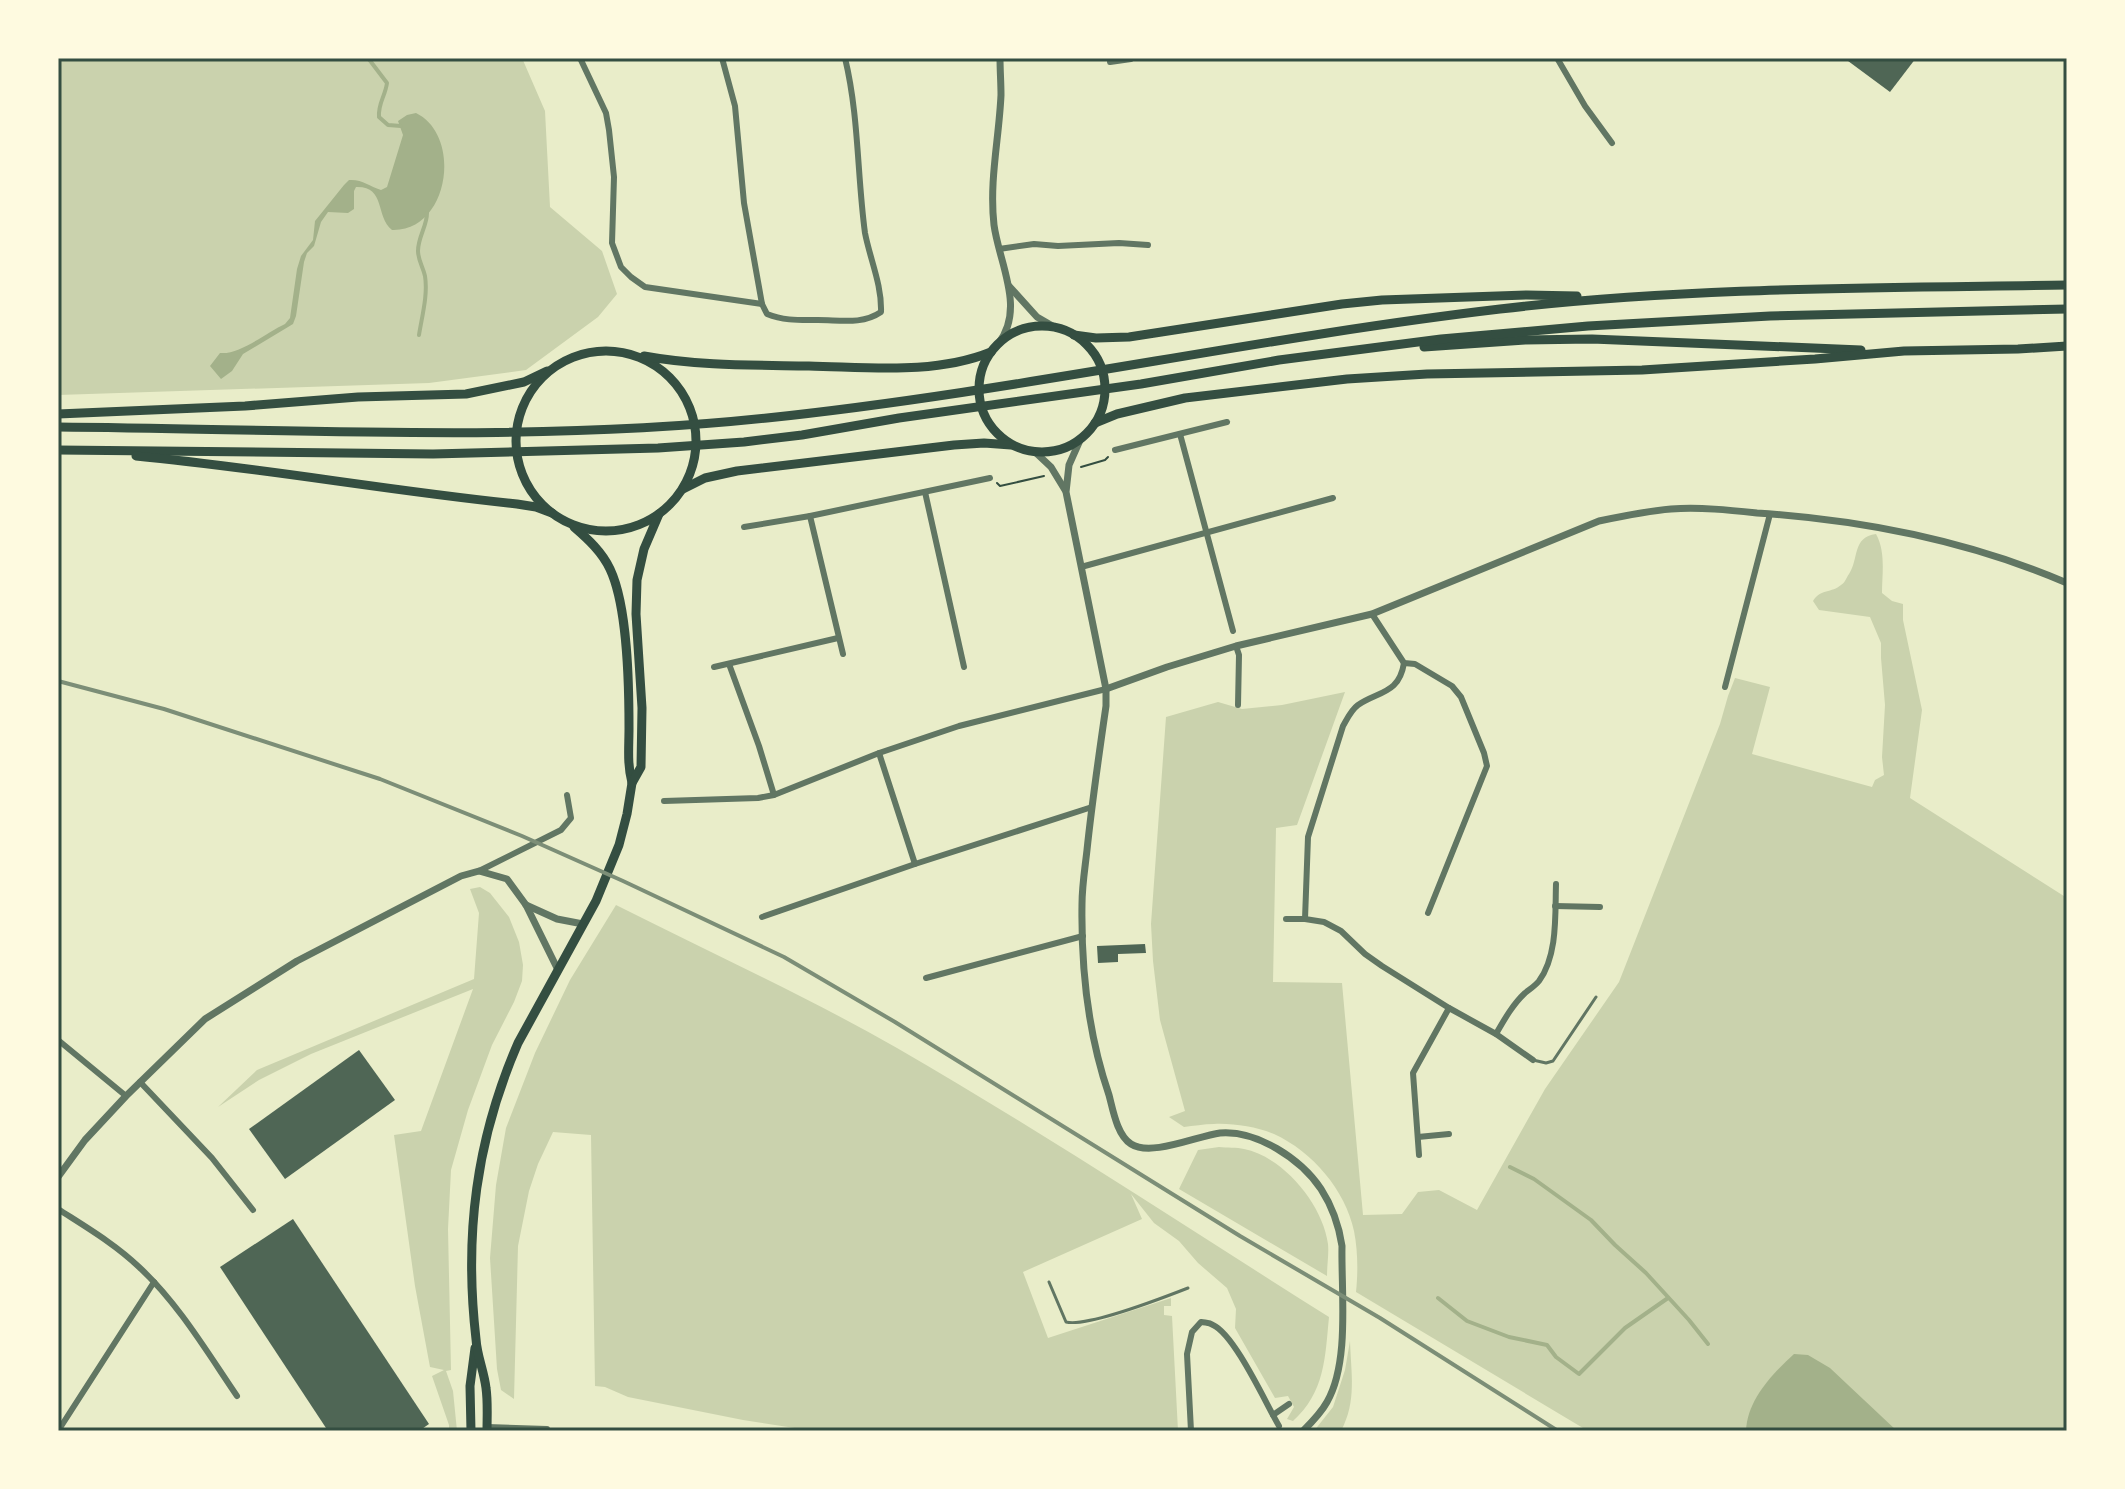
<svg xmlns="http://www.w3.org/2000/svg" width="2125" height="1489" viewBox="0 0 2125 1489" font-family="'Exo 2',sans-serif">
  <rect width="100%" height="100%" fill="#e9edc9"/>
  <g fill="#cad2ad">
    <polygon points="58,58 522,58 545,111 550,207 602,251 617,294 598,317 526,370 429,383 58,395"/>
    <path d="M 1876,534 C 1886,552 1882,574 1882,593 L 1892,601 L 1903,604 L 1903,620 L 1922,710 L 1910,798 L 2067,898 L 2067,1431 L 1588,1431 L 1356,1292 C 1358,1273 1358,1251 1354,1231 C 1345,1190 1313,1152 1274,1134 C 1257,1127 1233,1123 1214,1124 C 1204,1124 1193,1126 1184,1127 L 1169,1117 L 1185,1111 L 1160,1020 L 1153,961 L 1151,924 L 1166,717 L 1218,702 L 1242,709 L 1282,705 L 1345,692 L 1297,825 L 1276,828 L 1273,982 L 1342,983 L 1363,1215 L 1402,1214 L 1418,1192 L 1439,1190 L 1477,1210 L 1545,1089 L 1619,982 L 1720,724 L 1728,696 L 1735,678 L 1770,687 L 1752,754 L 1872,787 L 1875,780 L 1884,775 L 1882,757 L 1885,705 L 1881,658 L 1881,643 L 1870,617 L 1819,610 L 1813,601 C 1820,589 1832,593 1841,585 C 1845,583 1846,578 1849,574 C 1859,559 1852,537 1876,534 Z"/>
    <polygon points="480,887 490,893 509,917 519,942 523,965 522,981 514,1002 492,1045 468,1110 451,1170 448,1229 451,1370 446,1371 453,1391 457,1431 449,1431 449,1425 432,1376 444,1370 430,1367 415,1286 394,1135 421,1131 473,989 311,1054 259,1080 218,1107 257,1070 474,979 479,913 470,889"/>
    <path d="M 616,905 C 709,952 806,996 897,1048 C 1044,1133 1186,1227 1329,1317 C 1325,1358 1325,1392 1293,1421 L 1287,1419 L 1294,1407 L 1288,1396 L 1275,1398 L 1235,1328 L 1236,1309 L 1227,1288 L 1198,1263 L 1179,1241 L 1154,1223 L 1131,1194 L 1142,1219 L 1023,1272 L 1048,1338 L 1171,1298 L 1171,1306 L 1164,1306 L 1164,1315 L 1172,1316 L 1178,1431 L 814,1431 L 743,1420 L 628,1397 L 605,1387 L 595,1386 L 591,1135 L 553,1132 L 538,1164 L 529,1191 L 518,1246 L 514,1399 L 501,1390 L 497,1369 L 490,1258 L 496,1185 L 506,1128 L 535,1053 L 570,980 Z"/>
    <path d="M 1219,1147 C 1227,1148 1237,1147 1244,1149 C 1284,1157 1323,1205 1328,1244 C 1329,1254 1327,1265 1327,1276 L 1179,1189 L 1198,1150 Z"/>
    <path d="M 1350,1341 C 1351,1374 1357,1401 1341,1431 L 1314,1431 L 1333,1407 L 1345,1370 Z"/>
  </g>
  <g fill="#a3b18a">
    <path d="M 416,113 C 463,136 449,232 392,230 C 375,216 386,186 356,187 L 354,191 L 354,209 L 348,213 L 328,212 L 321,222 L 314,246 L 307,253 L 304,262 L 296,316 L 293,324 L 243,354 L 232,371 L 221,379 L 210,366 L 220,353 C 240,355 267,332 285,324 L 290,318 L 297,269 L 301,256 L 313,240 L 315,221 L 344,185 L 349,180 C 362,179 369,186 381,190 L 387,187 L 403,135 L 398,121 L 407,115 Z"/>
    <path d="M 1794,1354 L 1808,1355 L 1830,1368 L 1897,1431 L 1746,1431 C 1747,1400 1772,1374 1794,1354 Z"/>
  </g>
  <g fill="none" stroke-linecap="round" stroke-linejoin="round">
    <g stroke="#a3b18a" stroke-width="4">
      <path d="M 368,58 L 387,83 C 385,97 378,103 379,117 L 388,125 L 401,126"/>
      <path d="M 419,335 C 422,316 428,295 425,276 C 423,267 418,260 418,251 C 418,237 427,226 427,213"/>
      <polyline points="1510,1167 1534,1179 1591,1220 1615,1245 1646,1273 1689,1320 1708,1344"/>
      <polyline points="1438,1298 1467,1321 1509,1337 1547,1345 1556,1357 1579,1374 1625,1328 1668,1298"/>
    </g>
  </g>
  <g fill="#4f6655">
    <polygon points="1844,58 1916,58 1890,92"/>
    <polygon points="1145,944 1146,953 1118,954 1118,962 1098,963 1097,946"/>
    <polygon points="359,1050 395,1100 285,1179 249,1129"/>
    <polygon points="293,1219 429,1424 419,1431 328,1431 220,1267"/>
  </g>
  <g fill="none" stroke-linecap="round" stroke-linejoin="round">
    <g stroke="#344e41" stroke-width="2">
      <polyline points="1081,467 1105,460 1108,457"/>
      <polyline points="997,483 1000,486 1044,476"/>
    </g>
    <g stroke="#617663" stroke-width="3">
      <polyline points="1533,1060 1546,1063 1553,1061 1596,997"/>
      <path d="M 1049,1282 L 1066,1322 C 1087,1327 1165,1297 1188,1288"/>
    </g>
    <g stroke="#617663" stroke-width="6">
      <polyline points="580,58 606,113 609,130 614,177 612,243 621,267 631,277 645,287 762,304"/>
      <path d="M 722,58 L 735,106 L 744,203 L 762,304 L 767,314 C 784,321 800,320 818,320 C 840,320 862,325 881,312 C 882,285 870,259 865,233 C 857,174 859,116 845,58"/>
      <polyline points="1557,58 1585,106 1612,143"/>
      <polyline points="1110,62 1131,59"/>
      <polyline points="999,249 1034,244 1058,246 1119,243 1148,245"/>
      <polyline points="1180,434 1233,631"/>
      <polyline points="1115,450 1227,422"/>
      <polyline points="925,492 964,667"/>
      <polyline points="810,516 843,654"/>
      <polyline points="744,527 810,516 990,478"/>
      <polyline points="1081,567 1333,498"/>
      <polyline points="1372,614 1404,663 1415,664 1452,686 1461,697 1484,753 1487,766 1428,913"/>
      <polyline points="1236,646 1239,655 1238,705"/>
      <path d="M 1404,663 C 1399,694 1379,691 1358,705 C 1351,710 1347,719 1343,726 L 1308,837 L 1305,919 L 1324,922 L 1341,931 L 1365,954 L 1382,966 L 1449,1008 L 1496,1034 L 1533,1060"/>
      <polyline points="729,664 759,746 774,795"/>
      <polyline points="714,667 838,638"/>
      <polyline points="1725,687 1770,514"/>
      <polyline points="879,753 915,864"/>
      <polyline points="664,801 758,798 774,795 879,753 959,726 1106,689"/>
      <polyline points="479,871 561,830 571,818 567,795"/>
      <polyline points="1555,906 1600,907"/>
      <polyline points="762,917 915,864 1092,807"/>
      <polyline points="1286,919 1305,919"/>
      <polyline points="926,978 1083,936"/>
      <path d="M 1496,1034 C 1504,1020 1513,1004 1525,993 C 1530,989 1535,986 1539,981 C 1558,955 1555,914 1556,884"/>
      <polyline points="58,1040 126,1096"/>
      <polyline points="140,1082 212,1158 253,1210"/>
      <polyline points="1418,1137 1449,1134"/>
      <polyline points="1419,1155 1413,1073 1449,1008"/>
      <path d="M 58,1209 C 86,1227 115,1244 139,1267 C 178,1303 207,1352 237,1396"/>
      <polyline points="1273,1415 1289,1404"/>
      <polyline points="487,1427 547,1429"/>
      <polyline points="58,1431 154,1282"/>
      <path d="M 1191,1431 L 1187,1354 L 1192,1332 L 1201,1322 C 1206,1323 1209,1322 1213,1325 C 1235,1335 1266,1404 1279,1426"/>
    </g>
    <g stroke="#617663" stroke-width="7">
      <polyline points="1009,286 1037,317 1056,328"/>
      <path d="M 998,344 C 1026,309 999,263 994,225 C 989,181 999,139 1001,95 C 1001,83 1000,70 1000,58"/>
      <path d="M 1081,438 L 1069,465 L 1066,492 L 1106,689 L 1106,706 C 1099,754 1092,802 1087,850 C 1085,868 1082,886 1082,904 C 1081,969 1088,1034 1109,1095 C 1113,1110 1117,1135 1131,1144 C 1151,1157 1197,1136 1220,1133 C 1257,1130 1301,1159 1321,1189 C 1332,1206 1339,1226 1342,1246 C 1341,1291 1350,1362 1327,1402 C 1321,1413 1312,1422 1303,1431"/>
      <polyline points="1034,451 1051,467 1065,490"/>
      <path d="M 1106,689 L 1167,667 L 1236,646 L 1372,614 L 1599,521 C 1623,516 1647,511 1671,509 C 1700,507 1729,510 1757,513 C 1863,520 1969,541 2067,583"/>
      <polyline points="526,905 557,919 583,924"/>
      <polyline points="58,1177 85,1140 126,1096 205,1019 297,961 461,876 479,871 507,879 526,905 558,970"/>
    </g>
    <g stroke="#344e41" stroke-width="9">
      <circle cx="1042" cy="389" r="63"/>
      <circle cx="606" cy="441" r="90"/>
      <path d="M 644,356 C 698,366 754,365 809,366 C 868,367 934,375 991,352"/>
      <polyline points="683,489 705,478 737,471 954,445 984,443 1011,445"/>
      <path d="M 574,527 C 588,539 602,552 610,569 C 628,607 629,685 629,728 C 629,748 627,763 632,783"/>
      <polyline points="471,1431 470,1386 475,1348"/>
      <path d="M 487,1431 C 487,1417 488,1402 486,1388 C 484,1371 477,1356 476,1339 C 464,1235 476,1140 518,1043 L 596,901 L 619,845 L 627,814 L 632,783 L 641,767 L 642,708 L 636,614 L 637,580 L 644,549 L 659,514"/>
    </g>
    <g stroke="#344e41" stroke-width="9">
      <polyline points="1074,335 1096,338 1129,337 1342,304 1382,300 1527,295 1577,296"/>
      <polyline points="1424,347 1525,340 1592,339 1861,350"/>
      <polyline points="58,414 245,406 358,397 466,394 524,382 547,371"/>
      <polyline points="1095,423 1117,414 1185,398 1347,379 1427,374 1642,370 1815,359 1904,351 2018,349 2067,346"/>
      <path d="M 58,427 C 295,429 532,443 767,418 C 1013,392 1255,338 1500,309 C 1688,287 1877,288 2067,285"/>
      <polyline points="58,450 433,454 658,448 744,442 802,435 899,418 1141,384 1279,360 1441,339 1588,326 1770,316 2067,309"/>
      <path d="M 136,456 C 263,468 390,491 517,504 L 536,507 L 552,513"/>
    </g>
    <polyline stroke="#7c8e77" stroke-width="4" points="58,681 164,709 380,779 522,836 623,881 784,957 895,1022 1240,1236 1380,1318 1558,1431"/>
  </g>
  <rect width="2125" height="1489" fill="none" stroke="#fefae0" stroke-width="120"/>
  <rect x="60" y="60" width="2005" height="1369" fill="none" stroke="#344e41" stroke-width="3"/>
</svg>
